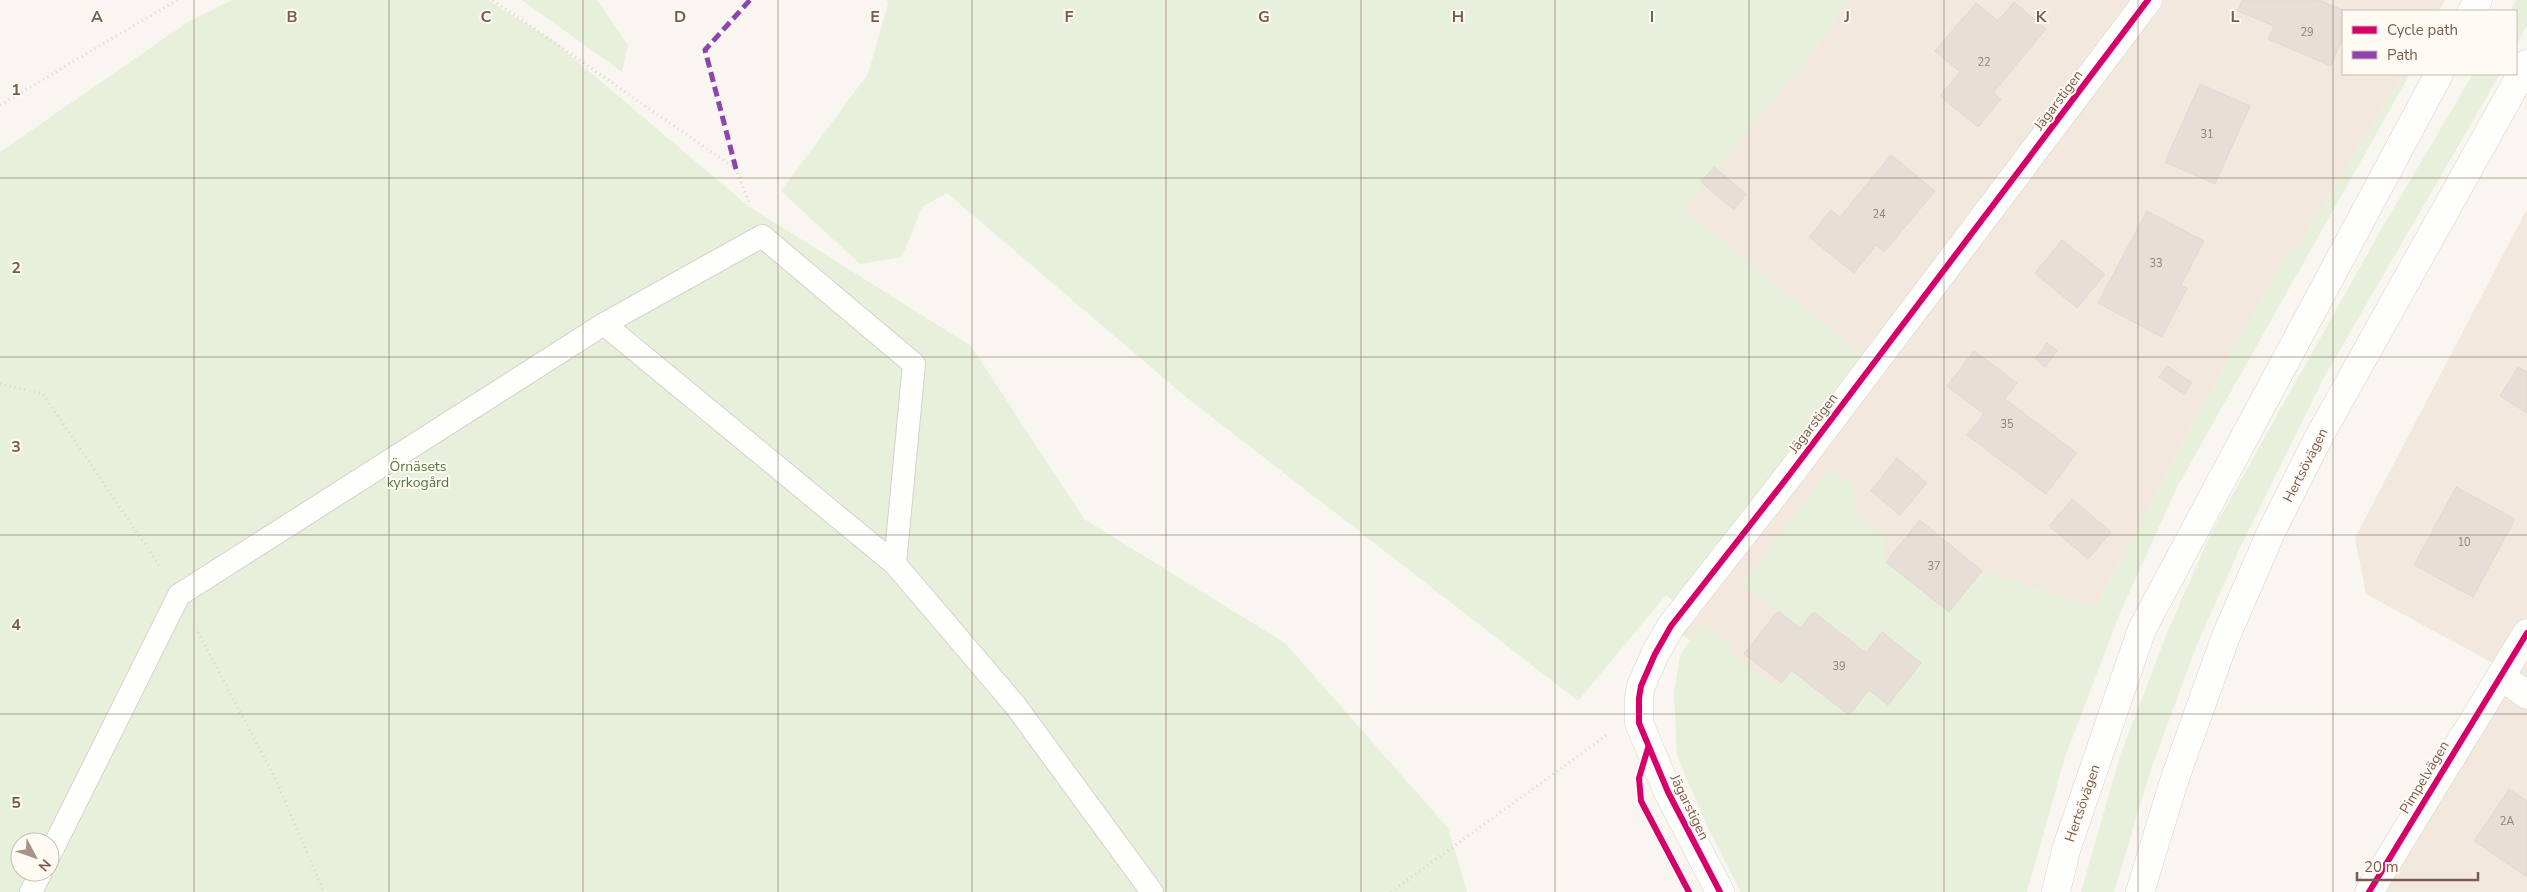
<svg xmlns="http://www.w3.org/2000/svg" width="2527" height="892" viewBox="0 0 2527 892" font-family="'Nunito Sans',sans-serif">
  <rect width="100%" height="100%" fill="#f9f5f0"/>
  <g fill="#f2e8de">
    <polygon points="1849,0 2445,0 2439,11 2343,11 2343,74 2403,74 2299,245 2289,250 2203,405 2096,607 1937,822 1670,626 1874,365 1683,210 1814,50"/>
    <polygon points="2527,209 2527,892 2365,892 2500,667 2366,594 2355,538"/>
  </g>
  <g fill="#e7f0db" fill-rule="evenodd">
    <path d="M 232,0 L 488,0 L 551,39 L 748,206 L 971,346 L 1084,519 L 1285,643 L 1448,828 L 1467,892 L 0,892 L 0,152 L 188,22 ZM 20,842 L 50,842 L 50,872 L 20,872 Z"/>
    <polygon points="522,0 597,0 628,45 622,72"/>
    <polygon points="887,0 1849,0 1814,50 1684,210 1874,365 1683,610 1666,595 1578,701 1186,397 947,193 922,207 902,257 860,264 781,191 868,74 888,4"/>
    <polygon points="2516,0 2527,0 2527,25 2516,46 2516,11 2510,11"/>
    <polygon points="2403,74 2410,74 2177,487 2120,613 2065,757 2027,892 1741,892 1708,828 1677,756 1674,694 1680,655 1702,622 1733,645 1729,652 1768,682 1782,683 1791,670 1849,715 1869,690 1888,705 1921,662 1882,632 1867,651 1812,613 1800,628 1741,584 1830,469 1853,485 1859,516 1885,537 1886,562 1948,612 1982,571 2096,607 2203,405 2289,249 2299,245"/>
    <polygon points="2473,74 2500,74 2323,379 2239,550 2196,647 2151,769 2114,892 2081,892 2120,756 2167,633 2210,535 2382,228"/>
  </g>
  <g fill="#e6ded7" stroke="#e2d8d2">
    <polygon points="2242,0 2319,0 2345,11 2343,37 2331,66 2268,39 2274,26 2238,11"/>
    <polygon points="2014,2 2046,29 1993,93 2001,99 1978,127 1940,96 1960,72 1935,51 1976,3 1998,21"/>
    <polygon points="2200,84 2250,106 2215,184 2165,162"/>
    <polygon points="1891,155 1935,191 1884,252 1876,245 1854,273 1809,237 1831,210 1840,217"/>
    <polygon points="1714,167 1746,194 1734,210 1701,182"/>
    <polygon points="2147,211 2204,241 2181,285 2187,288 2162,337 2098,303"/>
    <polygon points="2062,240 2105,274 2077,308 2035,273"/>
    <polygon points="2047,343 2057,351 2045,367 2035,359"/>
    <polygon points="1974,351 2017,383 2005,399 2077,453 2046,494 1967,435 1984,414 1947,386"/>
    <polygon points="2167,366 2192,383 2184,395 2159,377"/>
    <polygon points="2518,367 2527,372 2527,413 2500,396"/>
    <polygon points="1897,458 1927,483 1900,515 1871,491"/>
    <polygon points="2456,487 2515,519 2473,597 2414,565"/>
    <polygon points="2072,499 2111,532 2088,559 2049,526"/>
    <polygon points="1920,520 1982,571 1949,612 1886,562"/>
    <polygon points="1778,611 1800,628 1814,612 1866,653 1882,632 1921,663 1888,705 1869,690 1849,715 1791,670 1782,683 1744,654"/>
    <polygon points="2509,789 2527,801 2527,877 2474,841"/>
  </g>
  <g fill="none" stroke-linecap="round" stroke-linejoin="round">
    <g stroke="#d7d1cb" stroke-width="24">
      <g id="service">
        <polyline points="604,324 762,236 914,364 895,564"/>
        <polyline points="50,854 179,595 604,324 895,564 1015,705 1152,892"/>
        <polyline points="31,892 41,872"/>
      </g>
    </g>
    <g stroke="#d7d1cb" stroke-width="29">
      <g id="minor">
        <polyline points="2501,676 2527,695"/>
        <polyline points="1720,892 1668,792 1639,723 1639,698 1641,686 1655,654 1671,626 1790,474 2148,0"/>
        <polyline points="2369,892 2527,633"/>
      </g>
    </g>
    <g stroke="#d9d2cb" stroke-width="29">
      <g id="secondary">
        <polyline points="2472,11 2478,0"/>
        <polyline points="2056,892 2066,850 2142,629 2439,74"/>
        <polyline points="2140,892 2175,778 2226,636 2273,528 2320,435 2527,64"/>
      </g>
    </g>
    <g stroke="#dcd5d0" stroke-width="3" stroke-dasharray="1 4" stroke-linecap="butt">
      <polyline points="493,0 736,169 750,205"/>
      <polyline points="0,105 177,0"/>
      <polyline points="0,384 43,394 161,568"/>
      <polyline points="198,632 275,778 324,892"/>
      <polyline points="1391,892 1607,735"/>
    </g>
    <use href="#service" stroke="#fefefd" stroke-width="22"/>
    <use href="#minor" stroke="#fefefd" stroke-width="28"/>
    <use href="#secondary" stroke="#fefefd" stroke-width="28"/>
    <polyline stroke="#8e44ad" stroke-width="5" stroke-dasharray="10 5" stroke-linecap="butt" points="736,169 705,50 750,0"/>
    <g stroke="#fffaf3" stroke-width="9">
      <g id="cycleway">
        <polyline points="1648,748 1639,778 1641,801 1689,892"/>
        <polyline points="1720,892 1668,792 1639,723 1639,698 1641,686 1655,654 1671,626 1790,474 2148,0"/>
        <polyline points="2369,892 2527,633"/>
      </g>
    </g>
    <use href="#cycleway" stroke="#d6006c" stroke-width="6"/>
  </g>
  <path fill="none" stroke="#7a5c4d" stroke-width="1" stroke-opacity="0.55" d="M 194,0 L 194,892M 389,0 L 389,892M 583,0 L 583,892M 778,0 L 778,892M 972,0 L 972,892M 1166,0 L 1166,892M 1361,0 L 1361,892M 1555,0 L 1555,892M 1749,0 L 1749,892M 1944,0 L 1944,892M 2138,0 L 2138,892M 2333,0 L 2333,892M 0,178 L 2527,178M 0,357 L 2527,357M 0,535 L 2527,535M 0,714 L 2527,714"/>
  <g text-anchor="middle" stroke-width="4" stroke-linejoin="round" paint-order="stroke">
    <g font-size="11" fill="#977e72">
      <text x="2307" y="36">29</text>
      <text x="1984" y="66">22</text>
      <text x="2207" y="138">31</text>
      <text x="1879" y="218">24</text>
      <text x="2156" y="267">33</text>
      <text x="2007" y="428">35</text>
      <text x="2464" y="546">10</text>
      <text x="1934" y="570">37</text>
      <text x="1839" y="670">39</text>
      <text x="2507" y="825">2A</text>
    </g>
    <g font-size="14" fill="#7a5c4d" stroke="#fffaf3">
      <text transform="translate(2058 100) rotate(-53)" y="5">Jägarstigen</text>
      <text transform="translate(1813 423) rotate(-53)" y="5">Jägarstigen</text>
      <text transform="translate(2305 465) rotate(-63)" y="5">Hertsövägen</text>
      <text transform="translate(2424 777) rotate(-59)" y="5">Pimpelvägen</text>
      <text transform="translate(2082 803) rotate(-71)" y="5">Hertsövägen</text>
      <text transform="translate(1690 807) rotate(64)" y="5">Jägarstigen</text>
    </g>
    <g font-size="14" fill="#537a41" stroke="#fffaf3">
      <text x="418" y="471">Örnäsets<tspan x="418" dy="16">kyrkogård</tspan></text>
    </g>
  </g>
  <g font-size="16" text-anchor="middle" font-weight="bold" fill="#7a5c4d" stroke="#fffaf3" stroke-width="4" stroke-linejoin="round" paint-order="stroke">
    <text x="97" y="22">A</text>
    <text x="292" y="22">B</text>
    <text x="486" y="22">C</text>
    <text x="680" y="22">D</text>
    <text x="875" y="22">E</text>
    <text x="1069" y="22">F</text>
    <text x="1264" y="22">G</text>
    <text x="1458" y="22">H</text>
    <text x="1652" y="22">I</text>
    <text x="1847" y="22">J</text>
    <text x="2041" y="22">K</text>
    <text x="2235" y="22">L</text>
    <text x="16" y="95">1</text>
    <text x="16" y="273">2</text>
    <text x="16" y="452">3</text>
    <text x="16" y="630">4</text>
    <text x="16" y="808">5</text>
  </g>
  <rect x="2342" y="10" width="175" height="65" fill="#fffaf3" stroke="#cabbb1"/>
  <rect x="2352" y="26" width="25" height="8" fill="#d6006c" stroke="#cabbb1"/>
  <text x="2387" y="35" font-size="15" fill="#7a5c4d">Cycle path</text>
  <rect x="2352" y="51" width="25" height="8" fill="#8e44ad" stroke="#cabbb1"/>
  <text x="2387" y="60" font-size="15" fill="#7a5c4d">Path</text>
  <g transform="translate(35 857) rotate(131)"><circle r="24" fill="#fffaf3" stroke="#cabbb1"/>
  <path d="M0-4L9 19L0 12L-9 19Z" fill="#a69286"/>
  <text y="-8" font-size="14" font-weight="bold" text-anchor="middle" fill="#7a5c4d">N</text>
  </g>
  <path d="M2357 872v8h121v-8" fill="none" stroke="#7a5c4d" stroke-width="2.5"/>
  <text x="2364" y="872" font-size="15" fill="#7a5c4d" stroke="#fffaf3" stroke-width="4" paint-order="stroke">20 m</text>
</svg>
